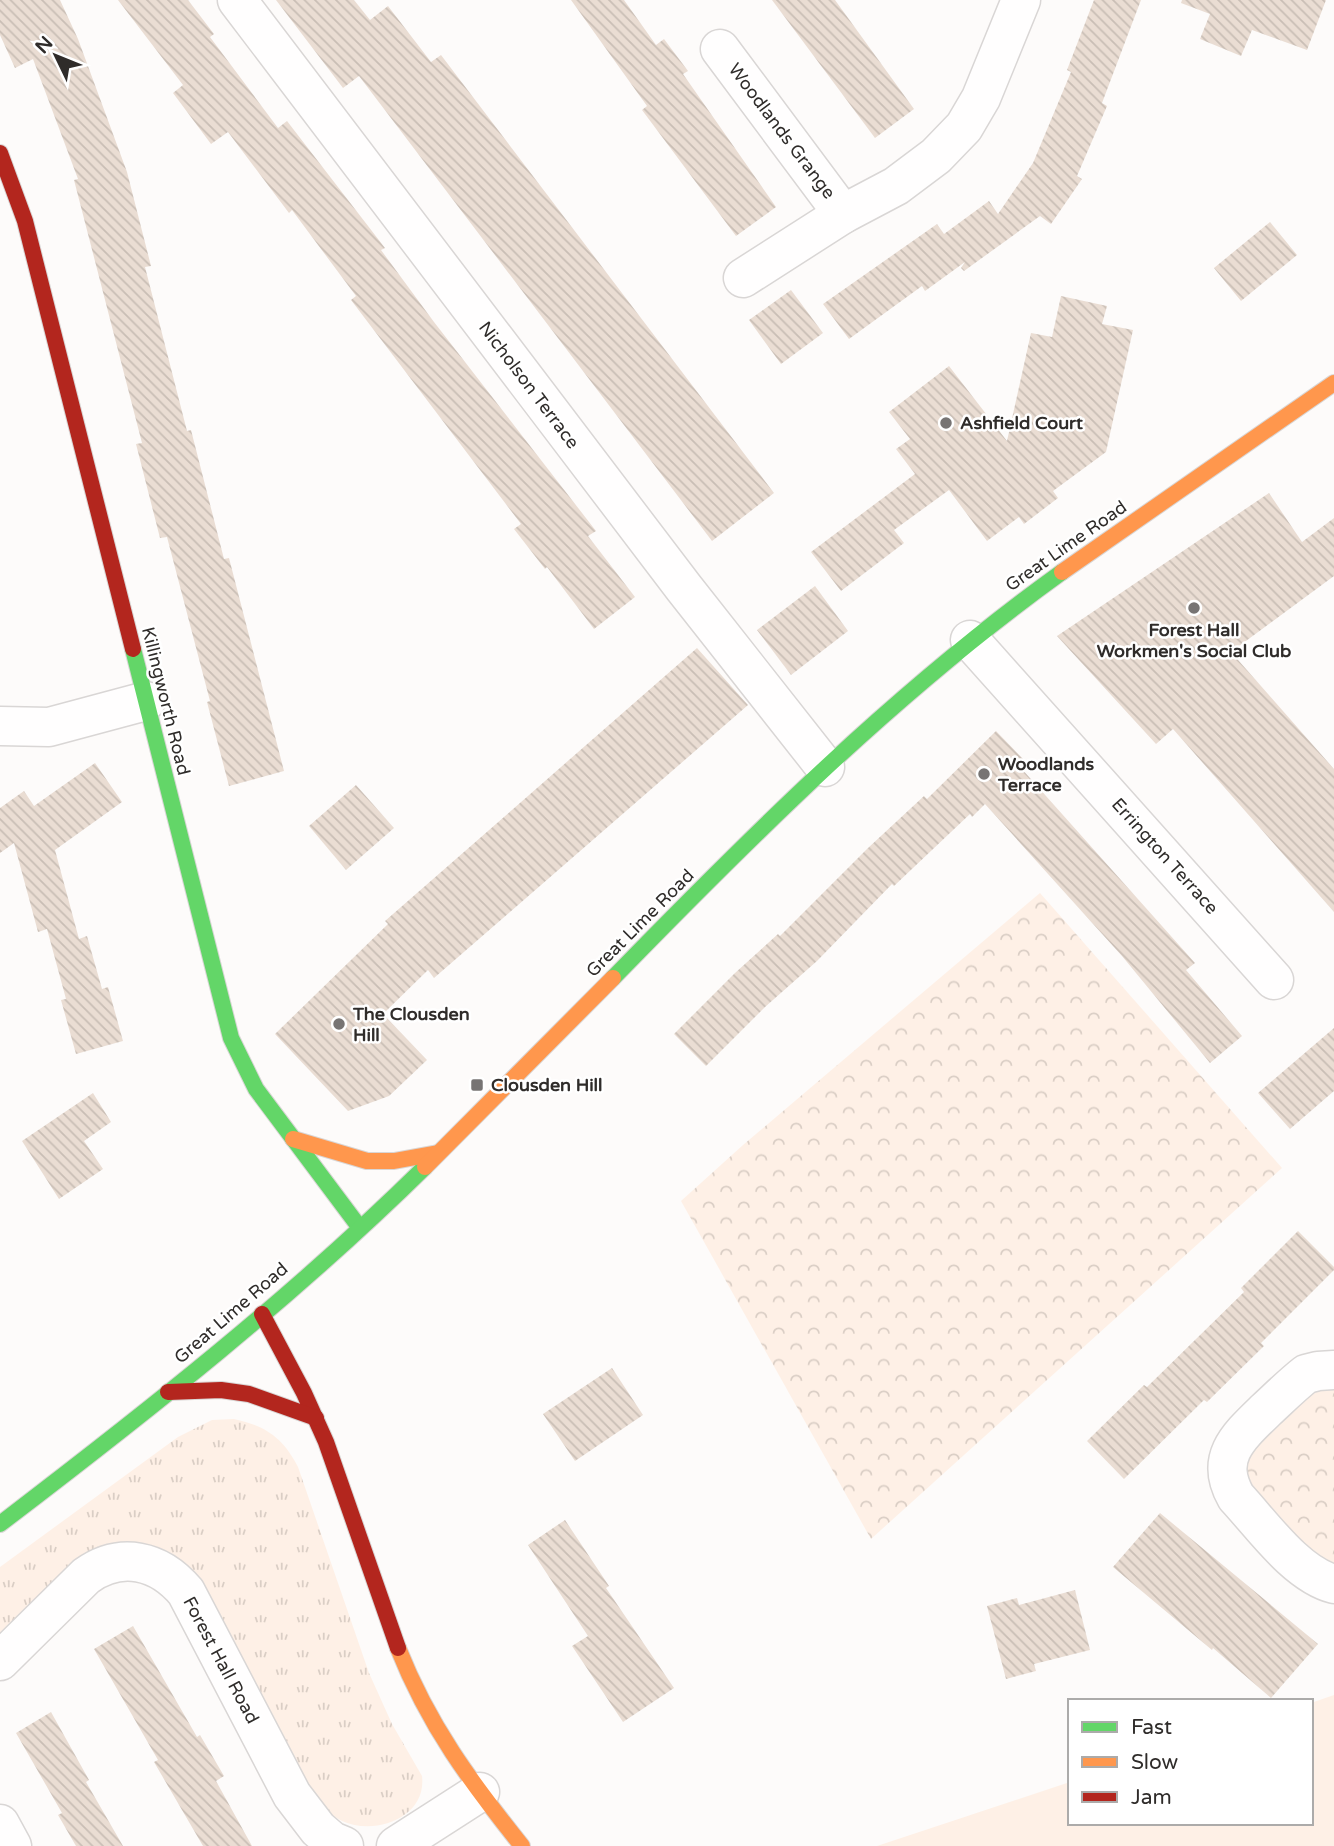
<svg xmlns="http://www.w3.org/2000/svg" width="1334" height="1846" viewBox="0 0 1334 1846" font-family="'Varela Round',sans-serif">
  <defs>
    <pattern id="grass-tufts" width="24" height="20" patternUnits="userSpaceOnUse" patternTransform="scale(1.75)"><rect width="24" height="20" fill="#fef0e6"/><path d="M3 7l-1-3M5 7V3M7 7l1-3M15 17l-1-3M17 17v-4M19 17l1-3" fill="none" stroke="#dacec5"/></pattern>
    <pattern id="forest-crowns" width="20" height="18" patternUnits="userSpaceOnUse" patternTransform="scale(1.75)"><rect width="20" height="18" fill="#fef0e6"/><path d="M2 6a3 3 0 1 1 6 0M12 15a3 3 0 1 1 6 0" fill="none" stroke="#dacec5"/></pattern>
    <pattern id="building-back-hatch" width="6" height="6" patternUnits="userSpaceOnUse" patternTransform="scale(1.75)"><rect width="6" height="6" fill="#eaddd3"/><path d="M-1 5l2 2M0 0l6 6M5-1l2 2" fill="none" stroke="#c9beb5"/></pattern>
  </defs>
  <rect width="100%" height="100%" fill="#fdfbfa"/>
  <path fill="url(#grass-tufts)" d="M 234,1419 C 266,1426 283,1438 298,1467 L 369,1673 L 392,1724 L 422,1776 C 427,1818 375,1836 342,1821 C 330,1815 321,1806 312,1796 L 201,1581 C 186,1563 171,1552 149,1547 L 0,1637 L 0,1567 L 178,1437 L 212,1420 Z"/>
  <g fill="url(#forest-crowns)">
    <polygon points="1040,893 1282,1168 871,1539 681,1201 743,1145"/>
    <polygon points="1334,1386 1334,1568 1318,1563 1244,1477 1246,1451 1305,1393"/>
  </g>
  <polygon fill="#fef0e6" points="1334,1695 1334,1846 877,1846 1070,1782 1070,1823 1311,1823 1311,1703"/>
  <g fill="url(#building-back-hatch)">
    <polygon points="0,0 60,0 78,39 127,172 151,266 145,267 187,431 191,430 224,559 229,558 284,771 229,786 207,702 210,701 167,537 160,538 136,444 142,443 74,180 78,179 33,59 15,68 0,35"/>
    <polygon points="118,0 188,0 214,34 210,37 278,128 287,121 385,248 381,250 434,322 596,531 588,536 635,597 594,629 547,567 545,569 514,529 521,524 351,300 356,296 292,210 289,213 228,132 211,144 173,93 183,85"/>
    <polygon points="276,0 354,0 370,20 388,6 431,62 441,55 774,493 712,541 359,76 343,88"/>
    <polygon points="571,0 624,0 656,45 664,39 688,71 683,74 776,207 736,236 642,110 647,106"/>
    <polygon points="772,0 835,0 914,109 875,138"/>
    <polygon points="1094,0 1141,0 1102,103 1107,106 1077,176 1082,179 1051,224 1040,216 964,271 961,268 965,262 925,291 922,286 849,339 823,304 937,224 944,234 989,201 998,214 1033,163 1071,72 1067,70"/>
    <polygon points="1182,0 1326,0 1307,50 1252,30 1241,56 1200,39 1210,14 1181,3"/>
    <polygon points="1270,222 1297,255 1241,301 1214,268"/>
    <polygon points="791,290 823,333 781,364 749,320"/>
    <polygon points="1061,296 1107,306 1102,324 1133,330 1106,452 1053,491 1058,498 1024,524 1019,517 987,541 949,490 894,530 904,543 841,591 811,552 915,474 896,449 910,439 889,412 949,366 1007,441 1031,333 1052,337"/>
    <polygon points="1269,493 1302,542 1334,518 1334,576 1231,652 1334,769 1334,912 1173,729 1156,744 1057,636"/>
    <polygon points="815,586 848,631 791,675 757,630"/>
    <polygon points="697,648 748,705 434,978 428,970 383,1014 427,1060 389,1096 348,1111 275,1034 388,924 385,921"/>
    <polygon points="996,731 1027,763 1021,768 1195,963 1186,970 1242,1036 1210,1063 1122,956 985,804 972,817 970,814 894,886 892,884 817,961 765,1007 706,1066 674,1034 735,973 778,934 780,936 868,848 924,796 927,799"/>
    <polygon points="95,763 122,802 55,850 79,939 87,936 102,989 108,987 123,1041 76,1054 61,1000 66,999 47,929 38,932 14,843 0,853 0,808 24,791 34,806"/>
    <polygon points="356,785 394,828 346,870 309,826"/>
    <polygon points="1334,1028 1334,1091 1290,1129 1258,1093"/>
    <polygon points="93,1093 111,1122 84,1141 103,1169 59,1199 22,1141"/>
    <polygon points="1298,1231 1334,1267 1334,1270 1261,1343 1264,1346 1207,1402 1204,1400 1124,1479 1087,1441 1144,1385 1147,1387 1244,1292 1241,1288"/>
    <polygon points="612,1368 643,1415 575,1461 543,1414"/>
    <polygon points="1160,1513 1318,1644 1271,1698 1213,1648 1212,1650 1113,1567"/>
    <polygon points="565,1520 609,1586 606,1588 674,1688 623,1722 572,1646 588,1636 528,1545"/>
    <polygon points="1075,1590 1090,1650 1034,1664 1036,1671 1006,1679 987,1606 1017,1598 1019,1605"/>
    <polygon points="133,1626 197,1737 200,1735 224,1776 216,1781 252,1846 203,1846 154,1762 158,1760 94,1649"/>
    <polygon points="51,1712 89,1780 86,1782 123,1846 76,1846 58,1815 62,1813 16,1733"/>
  </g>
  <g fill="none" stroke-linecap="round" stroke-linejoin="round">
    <g stroke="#d9d6d5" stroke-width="41">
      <g id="street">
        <polyline points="237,0 684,588 825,767"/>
        <polyline points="720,49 843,214"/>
        <polyline points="743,278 843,214 896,186 936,156 964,127 981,98 1021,0"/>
        <polyline points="970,640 1274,980"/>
        <polyline points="0,726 49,727 146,701"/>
        <path d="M 1334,1370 L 1318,1371 L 1306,1374 C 1292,1385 1279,1398 1266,1410 C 1238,1437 1214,1458 1236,1497 C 1263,1526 1296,1574 1334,1584"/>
        <path d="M 0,1661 L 86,1576 C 121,1551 159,1560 186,1592 L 292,1795 L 318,1829 L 332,1841 L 344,1846"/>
        <polyline points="0,1824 12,1846"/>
        <polyline points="396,1846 480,1792"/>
      </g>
    </g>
    <g stroke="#d9d6d5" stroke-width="18">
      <g id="fast">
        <polyline points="133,649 231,1038 256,1089 360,1228"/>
        <path d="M 613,978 C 754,833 898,690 1062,572"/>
        <path d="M 0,1524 C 147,1412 293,1297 425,1167"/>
      </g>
    </g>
    <g stroke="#d9d6d5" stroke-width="18">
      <g id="slow">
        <polyline points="1062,572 1334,383"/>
        <polyline points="293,1139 367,1161 394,1161 438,1153"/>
        <polyline points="425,1167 613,978"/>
        <path d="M 398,1648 C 429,1726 470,1781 522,1846"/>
      </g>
    </g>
    <g stroke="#d9d6d5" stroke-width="18">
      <g id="jam">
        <polyline points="0,153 25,221 133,649"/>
        <polyline points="262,1314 304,1393 326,1442 398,1648"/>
        <polyline points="168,1392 221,1390 249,1394 316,1418"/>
      </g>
    </g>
    <use href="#street" stroke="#fffefe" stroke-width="38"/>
    <use href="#fast" stroke="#63d668" stroke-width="16"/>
    <use href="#slow" stroke="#ff974d" stroke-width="16"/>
    <use href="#jam" stroke="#b3261e" stroke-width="16"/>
  </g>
  <g fill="#777473" stroke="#fff" stroke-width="2.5">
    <circle cx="946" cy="423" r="7"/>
    <circle cx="1194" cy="608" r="7"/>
    <circle cx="984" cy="774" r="7"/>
    <circle cx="339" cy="1024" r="7"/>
    <rect x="470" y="1078" width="14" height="14" rx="3.5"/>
  </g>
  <g text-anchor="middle" stroke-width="5" stroke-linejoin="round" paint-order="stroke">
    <g font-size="18" fill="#2f2c2a" stroke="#fff">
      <text transform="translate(782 131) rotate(53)" y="6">Woodlands Grange</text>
      <text transform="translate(529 385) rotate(53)" y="6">Nicholson Terrace</text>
      <text transform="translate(1066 546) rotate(-35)" y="6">Great Lime Road</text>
      <text transform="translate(166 701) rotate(76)" y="6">Killingworth Road</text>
      <text transform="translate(1165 856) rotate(48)" y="6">Errington Terrace</text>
      <text transform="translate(640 923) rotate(-45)" y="6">Great Lime Road</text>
      <text transform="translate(231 1313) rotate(-41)" y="6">Great Lime Road</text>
      <text transform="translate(221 1660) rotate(62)" y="6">Forest Hall Road</text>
    </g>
    <g font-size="18" font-weight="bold" fill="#2f2c2a" stroke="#fff" text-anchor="start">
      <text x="960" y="429">Ashfield Court</text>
      <text x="1194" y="636" text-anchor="middle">Forest Hall<tspan x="1194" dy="21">Workmen's Social Club</tspan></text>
      <text x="998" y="770">Woodlands<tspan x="998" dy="21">Terrace</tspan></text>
      <text x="353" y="1020">The Clousden<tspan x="353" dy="21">Hill</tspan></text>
      <text x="491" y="1091">Clousden Hill</text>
    </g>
  </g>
  <rect x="1068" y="1699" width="245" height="126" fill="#ffffff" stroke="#acabaa" stroke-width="2"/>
  <rect x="1082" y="1722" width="35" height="10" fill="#63d668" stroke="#acabaa" stroke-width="2"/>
  <text x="1131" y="1734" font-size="21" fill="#2f2c2a">Fast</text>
  <rect x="1082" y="1757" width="35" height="10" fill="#ff974d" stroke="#acabaa" stroke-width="2"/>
  <text x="1131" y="1769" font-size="21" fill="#2f2c2a">Slow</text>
  <rect x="1082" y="1792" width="35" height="10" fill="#b3261e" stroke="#acabaa" stroke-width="2"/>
  <text x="1131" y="1804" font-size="21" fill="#2f2c2a">Jam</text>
  <g transform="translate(56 56) rotate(313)" stroke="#ffffff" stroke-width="5" paint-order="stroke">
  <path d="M0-5L12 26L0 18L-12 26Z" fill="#2f2c2a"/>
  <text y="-10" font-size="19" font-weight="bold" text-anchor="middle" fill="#2f2c2a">N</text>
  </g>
</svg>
